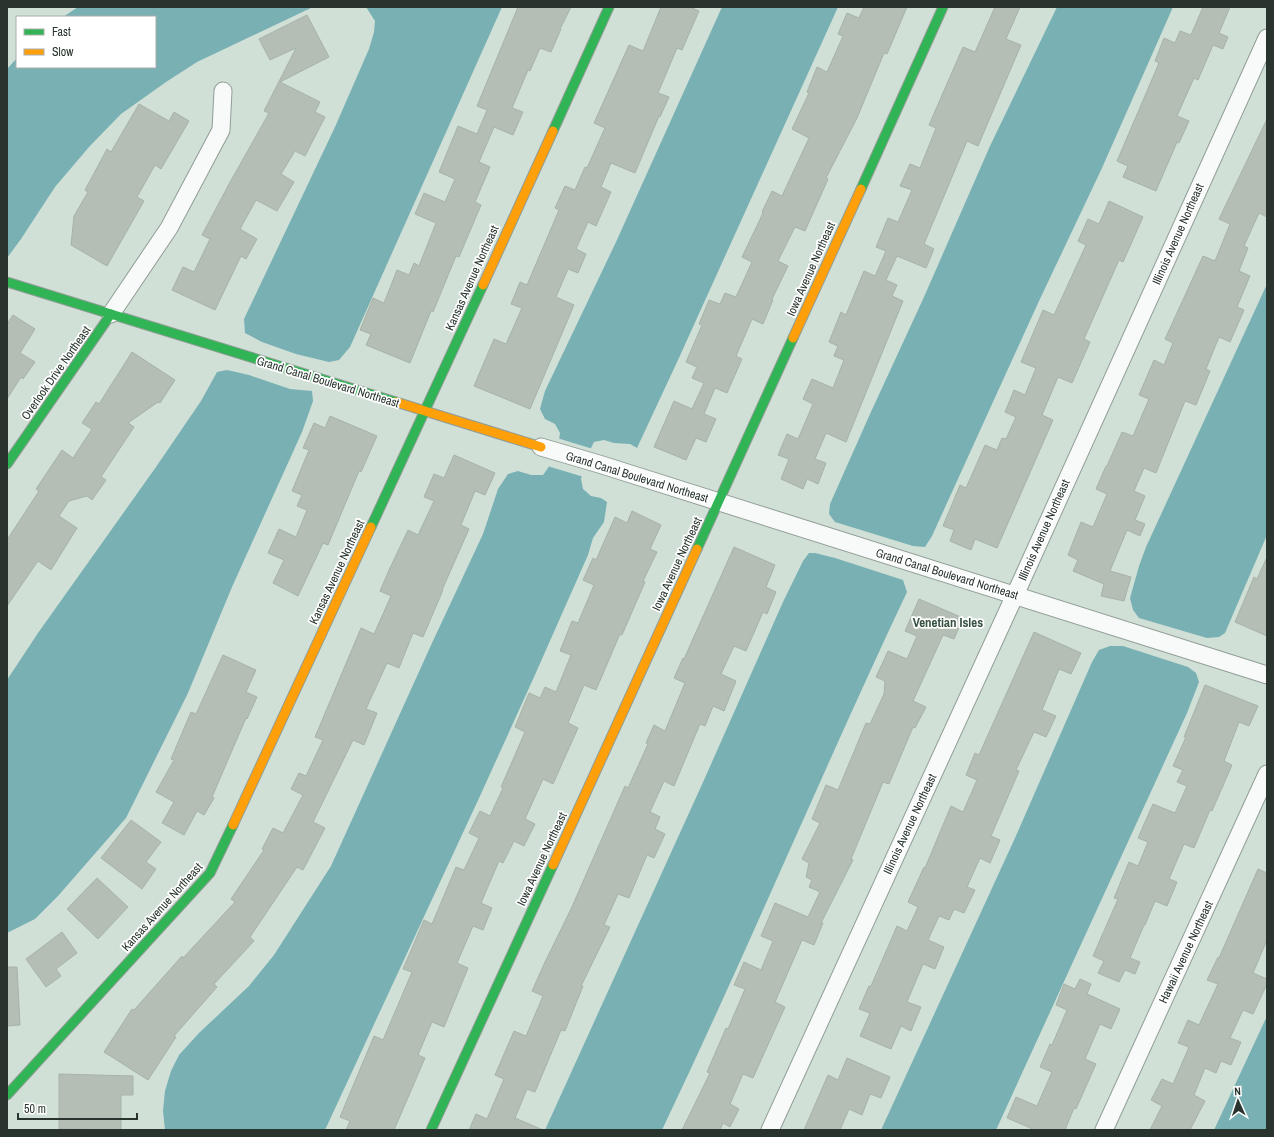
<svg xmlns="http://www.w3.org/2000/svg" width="1274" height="1137" viewBox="0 0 1274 1137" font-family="'Archivo Narrow',sans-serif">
  <rect width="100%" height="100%" fill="#d0e0d6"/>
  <g fill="#78b0b4">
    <polygon points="78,7 313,7 197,62 166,82 121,114 89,147 55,187 21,239 7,258 7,69 17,58 17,67 155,67 155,17 63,17"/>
    <polygon points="366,7 502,7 350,347 339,360 329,362 296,354 262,342 245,333 244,319 335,127 369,49 374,32 375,21"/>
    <polygon points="722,7 838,7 678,360 637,448 630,444 614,443 604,440 594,442 589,452 581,479 583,489 591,496 601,498 607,502 604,522 593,538 588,555 534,677 480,796 325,1130 165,1130 163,1111 165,1091 171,1071 179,1055 199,1033 249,986 274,955 331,866 432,643 483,534 498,489 508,474 518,471 531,475 543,475 548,468 559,440 560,433 555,424 545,419 540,409 545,391 616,242"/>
    <polygon points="1057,7 1173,7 1102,168 1039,301 932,536 925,547 913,546 835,522 829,514 830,504 870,414 924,297 990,146"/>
    <polygon points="1267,284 1267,535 1225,633 1219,637 1207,638 1139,618 1133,610 1130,598 1139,566 1146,547"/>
    <polygon points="227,370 249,375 290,389 312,391 313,401 302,432 232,587 188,693 126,818 58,896 35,919 7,933 7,680 38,633 156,467 201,401 217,372"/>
    <path d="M 809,553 L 815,553 L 835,558 L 903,580 L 907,592 C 823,770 747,952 662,1130 L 545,1130 L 704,780 L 783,602 L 803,561 Z"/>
    <polygon points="1110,646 1123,646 1188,667 1196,673 1199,682 1187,713 996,1130 881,1130 1015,838 1092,662 1099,650"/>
    <polygon points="1267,1016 1267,1130 1214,1130"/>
  </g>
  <polygon fill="#d0e0d6" points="557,438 593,449 584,477 547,466"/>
  <g fill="#b4beb4" stroke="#a7b2a8">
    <polygon points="518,7 571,7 560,29 561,29 551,52 540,48 530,71 528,70 512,108 523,112 513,135 494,127 479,162 490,167 475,202 481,205 459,257 456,256 433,312 431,311 410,363 366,345 371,334 360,330 373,298 384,303 397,270 409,275 414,263 419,266 436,223 415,214 424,193 445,202 455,179 439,172 458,126 477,134 487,110 477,106"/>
    <polygon points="661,7 690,7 699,11 682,50 677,48 658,93 669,97 660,117 659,116 635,173 611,163 601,187 611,192 596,226 588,222 576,249 586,254 578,273 568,269 556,297 574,305 530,409 474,386 494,339 506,344 522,308 511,304 520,282 527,285 559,210 555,208 565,186 575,190 585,167 587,168 605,128 594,123 629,45 643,51"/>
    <polygon points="864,7 907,7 887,54 884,53 857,118 826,178 828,179 805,231 795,227 778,261 788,266 772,299 773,300 763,324 752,319 736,356 742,359 727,393 715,388 704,414 716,419 706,442 696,438 686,460 654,447 674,401 692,409 704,383 692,378 697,367 686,362 702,325 699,324 709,300 720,304 725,293 736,297 752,262 742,257 763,213 762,212 772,191 782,196 809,138 792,129 809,93 807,92 817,67 827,72 843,36 838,34 847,13 859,18"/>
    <polygon points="995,7 1020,7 1006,39 1021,45 978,146 967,141 924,244 934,249 926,268 897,256 886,280 897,285 892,296 903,301 846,442 826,433 815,459 826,463 818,484 807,479 803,489 781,479 789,459 778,455 787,434 798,439 813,404 803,399 812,379 833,388 844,360 834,356 838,346 829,342 841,312 846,315 864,271 875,276 886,251 876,247 888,218 898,222 912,190 900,186 910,164 920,168 936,128 929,125 963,47 975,52"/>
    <polygon points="1203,7 1230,7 1219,33 1228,37 1223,49 1213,45 1198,80 1194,78 1177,116 1189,121 1179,143 1177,142 1156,191 1123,177 1128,166 1117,161 1159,63 1155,61 1164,38 1175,43 1180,31 1191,35"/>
    <polygon points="307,15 329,57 280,82 320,102 315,112 325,117 305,156 295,151 281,174 294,182 277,211 256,200 240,229 257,239 246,259 241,256 215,310 172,290 183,267 194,272 210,239 202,235 229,184 269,113 264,111 296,48 270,60 259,39"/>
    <polygon points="139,104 169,121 174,112 189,121 161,169 155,165 137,197 144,201 107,266 71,245 74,216 88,192 85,190 107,149 111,152"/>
    <polygon points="1267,119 1267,217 1259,213 1244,246 1248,248 1239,271 1250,276 1237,307 1244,310 1230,342 1219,337 1206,369 1210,371 1196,405 1185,401 1156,473 1144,468 1134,491 1145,496 1135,520 1145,524 1140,536 1127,530 1110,571 1131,577 1124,601 1101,596 1104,584 1073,571 1078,560 1068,555 1081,522 1093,527 1107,494 1096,489 1106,466 1107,466 1122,432 1133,436 1149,399 1139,395 1154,360 1164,365 1173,343 1165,339 1203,256 1215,261 1230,224 1219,219"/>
    <polygon points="1109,201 1143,217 1123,262 1119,260 1084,339 1090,342 1072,383 1058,377 1042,415 1053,420 997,548 975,539 971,550 950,541 954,530 943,526 960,485 966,488 985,445 997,450 1002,438 1006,439 1016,417 1005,412 1014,390 1025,395 1036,368 1021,362 1043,310 1054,315 1086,245 1078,241 1088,219 1099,224"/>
    <polygon points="13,315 35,329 20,353 35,362 23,379 21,377 7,399 7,324"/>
    <polygon points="132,352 175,380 160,403 158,402 128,423 134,427 101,477 106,480 92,500 87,496 69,501 59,516 77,528 51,570 38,561 7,606 7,540 39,491 36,489 62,450 73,458 92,429 82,423 96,402 99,404"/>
    <polygon points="330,416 377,436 361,472 359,471 328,545 323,543 298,596 273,583 284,560 268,553 279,529 296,537 307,510 297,506 302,495 292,491 309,450 303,448 314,423 325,428"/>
    <polygon points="454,455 495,473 485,495 475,491 461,525 469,529 442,590 443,590 423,637 413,633 399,668 387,663 366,709 377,713 364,745 353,740 313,822 325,828 303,870 297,867 250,937 254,941 214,984 217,987 174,1036 176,1037 148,1080 104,1052 132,1009 134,1010 182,956 183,958 235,902 231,899 264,850 262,849 273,828 283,833 303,795 291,789 299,773 306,776 323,740 315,737 361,628 374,634 391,596 380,591 390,568 408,530 418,535 434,501 424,497 434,474 444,478"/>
    <polygon points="632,511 661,525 650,549 657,552 643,581 645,582 622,635 620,634 596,690 584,685 568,723 578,728 553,784 543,779 525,819 535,824 524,846 514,841 503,863 499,861 481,903 492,908 483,930 473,926 457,963 468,968 444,1027 432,1022 418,1055 425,1058 394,1130 346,1130 350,1121 340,1117 374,1036 383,1040 412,972 403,969 424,920 432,924 456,867 464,870 479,838 469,833 480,811 490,816 503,788 501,787 525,732 515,727 529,693 540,698 545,687 556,692 571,655 560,651 572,621 578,623 594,585 583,580 593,558 596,560 615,517 627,523"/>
    <polygon points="734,547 775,565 766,587 776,592 767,614 763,612 746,651 734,646 721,674 736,681 724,711 713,706 705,726 700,724 674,786 664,781 650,812 660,817 655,829 665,834 654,858 647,855 629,898 618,894 604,925 610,927 581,986 583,986 565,1031 561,1030 535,1092 527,1089 515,1118 543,1130 469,1130 476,1114 487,1119 504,1079 495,1075 514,1031 526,1036 543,996 532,991 545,962 571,909 625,786 628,788 648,744 646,743 654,725 665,731 685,683 674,678 683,658 684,659"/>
    <polygon points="1267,557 1267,636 1235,622 1254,577 1257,579"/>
    <polygon points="919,599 963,618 954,639 943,635 913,701 926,707 915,728 913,727 889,784 883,782 851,859 853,860 821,923 823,923 814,945 802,940 775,1002 785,1007 753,1078 743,1074 730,1104 739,1109 730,1127 723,1123 720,1130 682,1130 710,1073 707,1072 726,1028 728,1029 745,989 734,985 744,962 761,970 773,941 761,936 775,903 808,917 820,892 809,887 812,880 806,877 809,863 802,859 820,823 812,819 826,785 838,790 866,723 870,724 884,694 885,681 876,677 888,651 907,659 917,636 905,631"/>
    <polygon points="1034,632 1081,653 1071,674 1059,669 1042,710 1056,716 1046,737 1034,732 1016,770 1019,771 991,836 1000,840 990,863 980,858 967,887 975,890 964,913 954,909 949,920 939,916 928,940 944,947 935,969 923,964 907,1002 921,1007 911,1031 901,1026 891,1049 860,1036 870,1013 859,1009 869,986 871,986 897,926 907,931 918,907 908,902 924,867 925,868 951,806 963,812 977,780 966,775 975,753 979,755"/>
    <polygon points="223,655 256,670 246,692 257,697 247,719 246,718 212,797 214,798 204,815 197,811 184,835 162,823 174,802 156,792 174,760 171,759 191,712 196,714"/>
    <polygon points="1205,685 1258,706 1249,726 1239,722 1224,761 1232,765 1212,811 1210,810 1194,848 1184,844 1169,879 1177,882 1167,906 1155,901 1145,925 1144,925 1130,958 1140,962 1135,974 1125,970 1119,982 1098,973 1104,961 1093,956 1118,899 1114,898 1129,862 1138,866 1148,842 1138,838 1153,804 1175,813 1187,786 1177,782 1183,770 1173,766 1186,737 1184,737"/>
    <polygon points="131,820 161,842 146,862 156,869 142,889 101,858"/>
    <polygon points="1258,869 1267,873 1267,940 1253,973 1267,979 1267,984 1253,1014 1243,1010 1230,1038 1241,1042 1231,1065 1221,1061 1216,1073 1205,1068 1194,1095 1205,1101 1190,1130 1150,1130 1162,1106 1151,1100 1162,1079 1173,1084 1189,1047 1178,1043 1188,1020 1199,1025 1218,984 1207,980 1218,957 1219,958"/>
    <polygon points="97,878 128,907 98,939 67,909"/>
    <polygon points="62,932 77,953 56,969 61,976 46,987 26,959"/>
    <polygon points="7,967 17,967 20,1025 7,1026"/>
    <polygon points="1080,979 1091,984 1087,994 1120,1009 1111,1029 1100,1024 1085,1059 1096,1064 1076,1109 1074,1108 1065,1130 1035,1130 1007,1118 1016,1097 1037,1106 1052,1072 1040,1067 1050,1044 1052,1045 1067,1010 1056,1005 1064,984 1075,989"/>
    <polygon points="847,1058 890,1077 881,1098 870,1094 862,1115 849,1109 840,1130 804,1130 828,1075 838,1080"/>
    <polygon points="59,1074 133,1076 133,1095 121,1095 121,1130 59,1129"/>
  </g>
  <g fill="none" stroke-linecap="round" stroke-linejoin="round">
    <g stroke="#919d96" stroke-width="19">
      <g id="street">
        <polyline points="111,314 169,228 221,130 223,91"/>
        <polyline points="541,447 599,464 1267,675"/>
        <polyline points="770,1130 1015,595 1267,38"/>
        <polyline points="1104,1130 1267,774"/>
      </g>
    </g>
    <g stroke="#919d96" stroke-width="11">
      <g id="fast">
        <polyline points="553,131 609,7"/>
        <polyline points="861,189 943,7"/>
        <polyline points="7,282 396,402"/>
        <polyline points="7,464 111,314"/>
        <polyline points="371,527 483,285"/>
        <polyline points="697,549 793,338"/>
        <polyline points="7,1095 210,873 233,825"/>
        <polyline points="431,1130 553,865"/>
      </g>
    </g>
    <g stroke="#919d96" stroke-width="11">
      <g id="slow">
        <polyline points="483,285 553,131"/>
        <polyline points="793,338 861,189"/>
        <polyline points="396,402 541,447"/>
        <polyline points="233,825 371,527"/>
        <polyline points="553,865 697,549"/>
      </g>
    </g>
    <use href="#street" stroke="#f8faf9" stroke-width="17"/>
    <use href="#fast" stroke="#30b455" stroke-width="9"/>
    <use href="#slow" stroke="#ff9f0a" stroke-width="9"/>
  </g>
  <g text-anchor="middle" stroke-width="3.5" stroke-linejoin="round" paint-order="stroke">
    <g font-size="12" fill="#28342d" stroke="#fff">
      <text transform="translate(1178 234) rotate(-66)" y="4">Illinois Avenue Northeast</text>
      <text transform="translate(811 269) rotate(-66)" y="4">Iowa Avenue Northeast</text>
      <text transform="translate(472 278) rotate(-66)" y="4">Kansas Avenue Northeast</text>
      <text transform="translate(56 373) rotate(-55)" y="4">Overlook Drive Northeast</text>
      <text transform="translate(328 382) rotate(17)" y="4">Grand Canal Boulevard Northeast</text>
      <text transform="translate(637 477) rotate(17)" y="4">Grand Canal Boulevard Northeast</text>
      <text transform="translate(1044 530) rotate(-66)" y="4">Illinois Avenue Northeast</text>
      <text transform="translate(677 564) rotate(-65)" y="4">Iowa Avenue Northeast</text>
      <text transform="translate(337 572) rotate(-65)" y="4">Kansas Avenue Northeast</text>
      <text transform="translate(947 574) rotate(17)" y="4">Grand Canal Boulevard Northeast</text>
      <text transform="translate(910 824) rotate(-65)" y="4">Illinois Avenue Northeast</text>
      <text transform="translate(542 859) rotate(-65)" y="4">Iowa Avenue Northeast</text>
      <text transform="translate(162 907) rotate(-48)" y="4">Kansas Avenue Northeast</text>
      <text transform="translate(1186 952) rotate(-65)" y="4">Hawaii Avenue Northeast</text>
    </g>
    <g font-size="13" font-weight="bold" fill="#375141" stroke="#fff">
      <text x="948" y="627">Venetian Isles</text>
    </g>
  </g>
  <rect width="1274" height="1137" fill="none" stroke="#28342d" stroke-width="16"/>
  <rect x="16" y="16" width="140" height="52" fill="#ffffff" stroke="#a9aeab"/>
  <rect x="24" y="29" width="20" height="6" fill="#30b455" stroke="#a9aeab"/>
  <text x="52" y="36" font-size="12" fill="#28342d">Fast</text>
  <rect x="24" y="49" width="20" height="6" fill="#ff9f0a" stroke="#a9aeab"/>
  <text x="52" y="56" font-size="12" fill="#28342d">Slow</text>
  <g transform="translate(1238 1101) rotate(357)" stroke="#ffffff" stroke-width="3" paint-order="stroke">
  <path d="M0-3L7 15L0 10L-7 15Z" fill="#28342d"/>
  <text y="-6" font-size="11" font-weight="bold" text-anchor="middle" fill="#28342d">N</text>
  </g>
  <path d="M18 1113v6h119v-6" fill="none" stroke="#28342d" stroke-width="2"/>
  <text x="24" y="1113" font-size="12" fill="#28342d" stroke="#ffffff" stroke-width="3" paint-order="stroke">50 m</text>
</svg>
